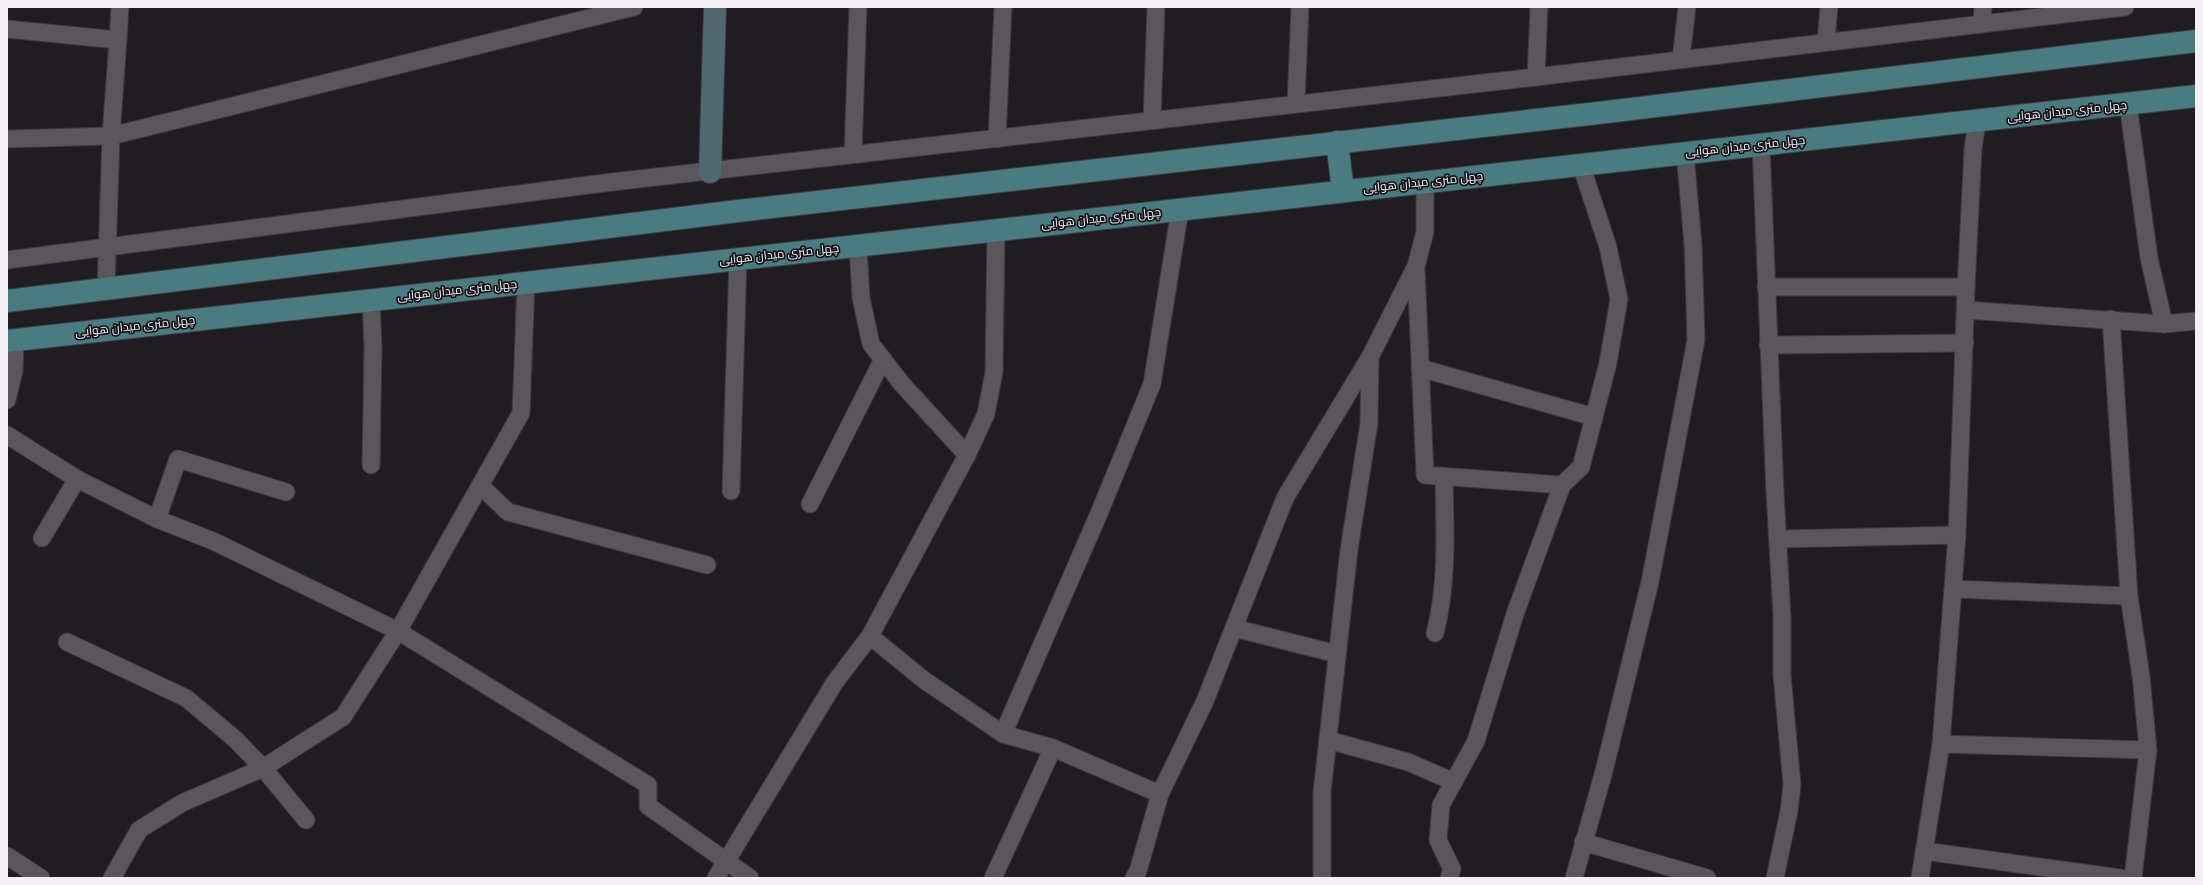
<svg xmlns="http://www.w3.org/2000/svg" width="2203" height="885" viewBox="0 0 2203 885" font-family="Mulish,Cairo,sans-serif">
  <rect width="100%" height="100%" fill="#201d22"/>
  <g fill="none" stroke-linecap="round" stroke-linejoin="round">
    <g stroke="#3d3a3f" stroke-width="19">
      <g id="street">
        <polyline points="1982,23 1983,7"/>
        <polyline points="7,29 118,40 111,136 106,288"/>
        <polyline points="118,40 120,7"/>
        <polyline points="1826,41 1829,7"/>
        <polyline points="1681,59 1687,7"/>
        <polyline points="1536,77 1539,7"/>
        <polyline points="1296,104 1300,7"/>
        <polyline points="2128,104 2149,258 2164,324"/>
        <polyline points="1152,120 1156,7"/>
        <polyline points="7,139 111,136 634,7"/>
        <polyline points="997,139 1003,7"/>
        <polyline points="1761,145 1775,493 1782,616 1782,675 1792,785 1789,811 1775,878"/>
        <polyline points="853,153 858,7"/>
        <polyline points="858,246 861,298 871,344 902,384 967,455"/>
        <polyline points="7,260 612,182 1536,77 2125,7"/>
        <polyline points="1416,268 1425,475 1562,485"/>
        <polyline points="1766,287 1966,287"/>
        <polyline points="371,300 373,347 371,465"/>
        <polyline points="1966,310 2164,324 2196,321"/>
        <polyline points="2111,319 2129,596 2141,676 2148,750 2133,878"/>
        <polyline points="1768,345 1965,343"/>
        <polyline points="1420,368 1594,417"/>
        <polyline points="7,400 14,371 15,340"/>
        <polyline points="7,435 77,479 157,519 213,541 398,631 648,785 648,806 750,878"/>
        <polyline points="481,486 508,512 707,565"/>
        <polyline points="731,491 738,259"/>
        <polyline points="810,504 883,359"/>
        <polyline points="157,519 178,459 286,492"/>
        <polyline points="42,538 77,479"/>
        <polyline points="1779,539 1957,535"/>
        <polyline points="1953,589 2129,596"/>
        <polyline points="1234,628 1337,654"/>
        <path d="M 1435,633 C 1448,583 1445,529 1444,478"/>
        <polyline points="870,636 924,680 1003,734 1053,748 1160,794"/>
        <polyline points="67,642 186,698 235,739 263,768 306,820"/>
        <polyline points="1003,734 1100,511 1152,384 1180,210"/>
        <polyline points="1328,740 1408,762 1454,782"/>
        <polyline points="1941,744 2148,750"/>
        <polyline points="1583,842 1707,878"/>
        <polyline points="1924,851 2120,878"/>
        <polyline points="7,856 41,878"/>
        <polyline points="112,878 139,830 182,803 263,768 343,717 398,631 521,413 526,283"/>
        <polyline points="716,878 835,682 870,636 967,455 986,414 994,372 996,230"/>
        <polyline points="993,878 1053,748"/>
        <polyline points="1134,878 1138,871 1160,794 1205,701 1285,498 1370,357"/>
        <polyline points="1322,878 1322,792 1349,550 1369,423 1370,357 1416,266 1425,232 1425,182"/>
        <polyline points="1449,878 1452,869 1438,840 1441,805 1476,741 1515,614 1562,485 1581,467 1608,363 1619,299 1608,247 1581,165"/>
        <polyline points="1574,878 1604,771 1650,582 1696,340 1693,245 1685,153"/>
        <polyline points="1920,878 1941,744 1957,535 1966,287 1973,149 1977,121"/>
      </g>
    </g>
    <g stroke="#3d3a3f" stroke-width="24">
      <polyline id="secondary" points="710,172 715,7"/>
    </g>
    <g stroke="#3d3a3f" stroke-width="24">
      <g id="primary">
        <polyline points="1337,142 1343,190"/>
        <polyline points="7,301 738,211 1598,113 2196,41"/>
        <polyline points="7,341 2196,96"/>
      </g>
    </g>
    <use href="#street" stroke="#59565c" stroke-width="17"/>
    <use href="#secondary" stroke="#52686f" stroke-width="22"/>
    <use href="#primary" stroke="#4a7b81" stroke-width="22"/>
  </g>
  <g text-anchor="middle" stroke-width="3.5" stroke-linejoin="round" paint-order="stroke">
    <g font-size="12" fill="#f3f1f5" stroke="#171419">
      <text transform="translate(2067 111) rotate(-6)" y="4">چهل متری میدان هوایی</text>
      <text transform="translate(1745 146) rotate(-6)" y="4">چهل متری میدان هوایی</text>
      <text transform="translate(1423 182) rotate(-6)" y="4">چهل متری میدان هوایی</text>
      <text transform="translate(1101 218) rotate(-6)" y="4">چهل متری میدان هوایی</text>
      <text transform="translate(779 254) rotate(-6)" y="4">چهل متری میدان هوایی</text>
      <text transform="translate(457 290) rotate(-6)" y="4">چهل متری میدان هوایی</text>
      <text transform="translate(135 326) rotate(-6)" y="4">چهل متری میدان هوایی</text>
    </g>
  </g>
  <rect width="2203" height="885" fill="none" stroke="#f3f1f5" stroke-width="16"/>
</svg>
